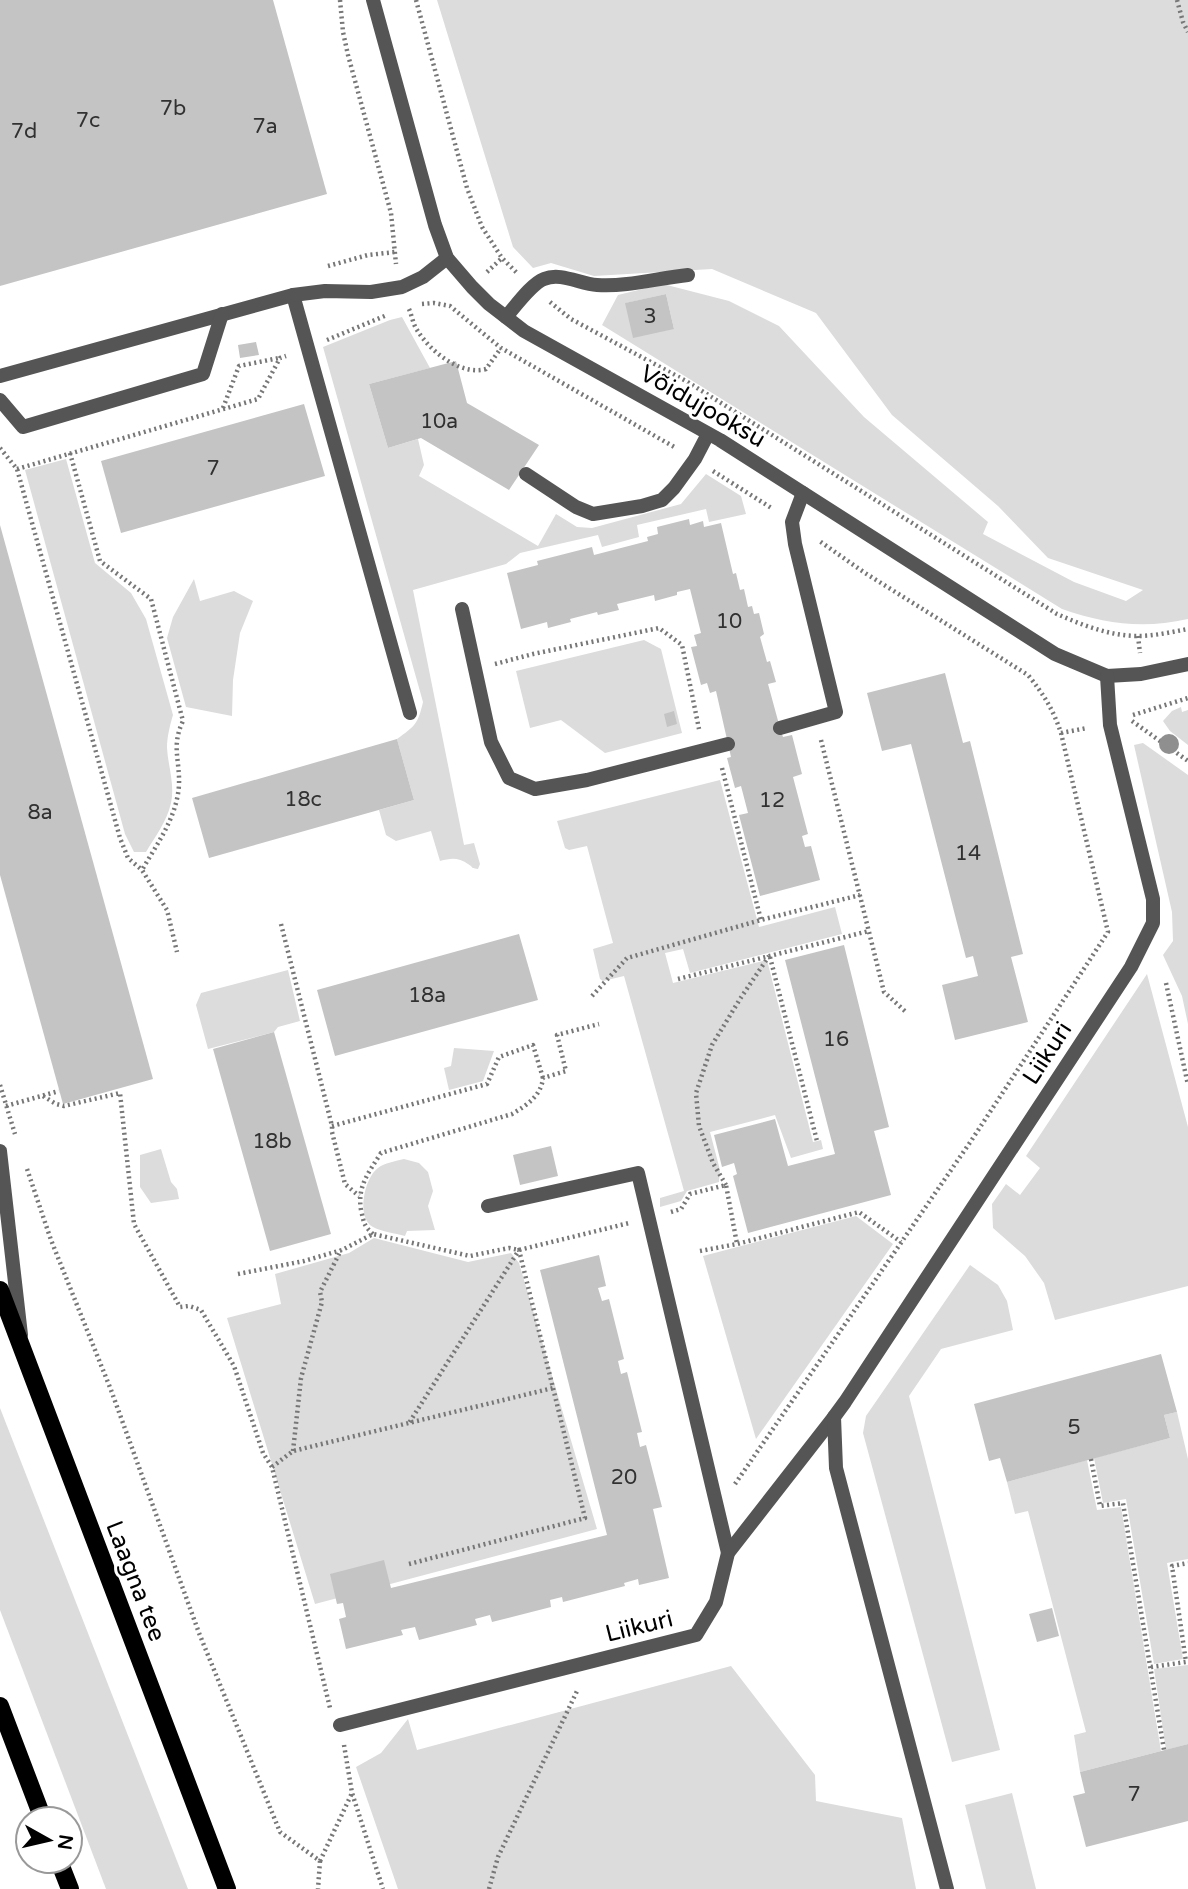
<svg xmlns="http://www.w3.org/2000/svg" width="1188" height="1889" viewBox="0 0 1188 1889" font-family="'Varela Round',sans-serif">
  <rect width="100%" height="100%" fill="#fff"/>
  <g fill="#dcdcdc" fill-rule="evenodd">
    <path d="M 437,0 L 1188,0 L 1188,619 C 1143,629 1105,624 1062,609 L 602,325 L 618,295 L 663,284 L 729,301 L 779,326 L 864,417 L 988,522 L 983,534 L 1074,582 L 1126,601 L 1143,590 L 1048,558 L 998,506 L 892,415 L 816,313 L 712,269 L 594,276 L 551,263 L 533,268 L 513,247 ZM 666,294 L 674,329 L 626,303 Z"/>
    <path d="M 402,317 L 430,368 L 369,384 L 388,448 L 418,439 L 424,465 L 419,476 L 538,546 L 556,514 L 577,527 L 592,528 L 681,504 L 706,474 L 741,496 L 746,514 L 709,522 L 706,509 L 637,525 L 639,537 L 602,547 L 598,535 L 520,553 L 506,564 L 413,590 L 464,845 L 474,843 L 480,864 L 478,869 C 468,867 477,870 468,864 C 458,857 451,858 440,861 L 431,831 L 396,841 L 386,835 L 379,810 L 414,800 L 397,739 C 415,726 418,724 423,702 L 323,347 L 390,320 Z"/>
    <path d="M 66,459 L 95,563 L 131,593 L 146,619 L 173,715 C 170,725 167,737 167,748 C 168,766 175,784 171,803 C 167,821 155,837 146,852 L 134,852 L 125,834 L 25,470 Z"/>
    <polygon points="194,579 200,601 234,591 253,601 240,633 233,680 232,716 186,707 167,638 173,617"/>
    <polygon points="644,640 661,649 682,733 605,753 561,720 530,728 516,671"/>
    <polygon points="1181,707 1182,712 1188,710 1188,745 1170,731 1163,721 1172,711"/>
    <polygon points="1143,743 1188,775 1188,1024 1182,996 1163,955 1173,941 1172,912 1134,745"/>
    <polygon points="720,780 759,927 835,907 842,934 690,973 683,949 665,953 673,983 767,960 813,1142 821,1140 823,1149 791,1158 775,1115 710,1132 720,1170 719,1182 687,1191 681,1201 660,1207 660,1198 684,1191 624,976 603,981 600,979 593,949 613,943 587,846 569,850 565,848 557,821"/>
    <polygon points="288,970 300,1021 278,1027 274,1032 208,1049 196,1005 201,993"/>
    <polygon points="1147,974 1188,1127 1188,1286 1055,1320 1044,1283 1025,1256 993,1228 992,1204 1006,1184 1020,1195 1040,1168 1026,1156"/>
    <polygon points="454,1048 494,1051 483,1081 449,1090 444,1068 451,1066"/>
    <polygon points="161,1149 171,1182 177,1189 179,1199 151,1203 140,1187 140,1155"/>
    <path d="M 404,1159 L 419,1163 L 428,1172 L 433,1191 L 428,1206 L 435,1230 L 407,1231 L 405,1236 C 395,1233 382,1232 373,1227 C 356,1218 364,1178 378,1168 C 384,1163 396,1161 404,1159 Z"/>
    <polygon points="856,1216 893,1244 756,1439 703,1256"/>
    <polygon points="374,1238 468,1262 511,1253 519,1263 597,1529 315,1604 227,1318 281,1304 275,1274 349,1253"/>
    <polygon points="970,1265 998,1285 1007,1301 1013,1330 941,1349 909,1396 1000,1750 952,1762 863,1433 866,1416"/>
    <polygon points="0,1408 188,1889 106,1889 0,1610"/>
    <polygon points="1177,1412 1188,1459 1188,1559 1167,1563 1183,1659 1154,1664 1126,1499 1103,1503 1094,1458 1170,1438 1164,1415"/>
    <polygon points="1087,1460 1097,1510 1121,1507 1161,1751 1080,1772 1074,1735 1086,1732 1028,1511 1015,1514 1007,1482"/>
    <polygon points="1188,1665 1188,1744 1166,1750 1154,1669"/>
    <polygon points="731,1666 815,1775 816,1801 902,1818 916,1889 398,1889 356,1767 381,1753 408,1719 417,1750"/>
    <polygon points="1012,1793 1036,1889 986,1889 965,1805"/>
  </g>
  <g fill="#c4c4c4">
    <polygon points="0,0 273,0 327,194 0,286"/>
    <polygon points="666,294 674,329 633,338 625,303"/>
    <polygon points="256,342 259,355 240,358 238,345"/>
    <polygon points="456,361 467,403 539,445 509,490 421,438 388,448 369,384"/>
    <polygon points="304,404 325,476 121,533 101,461"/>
    <polygon points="689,519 690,525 703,521 704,527 721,523 733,574 736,573 740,590 744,589 748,607 752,606 754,614 759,613 764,634 760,637 767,662 770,661 776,682 768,684 780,728 783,737 792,735 802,774 793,777 808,834 802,836 805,847 811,846 820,880 760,896 739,815 748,813 741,786 735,788 727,758 731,757 716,691 710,693 707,683 701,685 691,647 697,646 694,635 701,633 690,589 677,592 677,595 655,601 654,595 617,604 619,610 598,615 597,612 570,619 571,622 548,628 547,622 521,629 507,573 538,565 537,561 592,547 594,555 648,541 647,537 658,534 657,527"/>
    <polygon points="0,525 153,1079 63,1104 0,875"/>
    <polygon points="945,673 963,743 970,741 1023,954 1011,957 1028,1022 955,1040 942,985 978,976 973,956 966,958 911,744 882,751 867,693"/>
    <polygon points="674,711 677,724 667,727 664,714"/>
    <polygon points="397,739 414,800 209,858 192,798"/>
    <polygon points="519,934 538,1000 335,1056 317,990"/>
    <polygon points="844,945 889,1127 874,1131 891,1195 748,1233 733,1176 737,1174 734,1163 722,1167 714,1135 775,1119 788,1166 835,1154 785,960"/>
    <polygon points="274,1032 331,1234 270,1251 213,1049"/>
    <polygon points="551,1146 558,1176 520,1185 513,1155"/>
    <polygon points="599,1255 606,1286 598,1288 602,1301 609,1299 624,1359 618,1361 621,1374 627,1372 642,1432 637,1433 640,1447 646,1445 662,1507 653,1509 669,1578 639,1585 638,1579 624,1583 625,1586 563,1602 562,1597 550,1600 551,1607 492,1622 490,1615 475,1619 477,1625 419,1640 415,1627 401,1630 403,1635 346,1649 339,1619 346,1617 343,1603 337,1604 330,1574 384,1560 391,1588 607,1535 540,1270"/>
    <polygon points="1161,1354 1177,1412 1164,1415 1170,1438 1007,1482 1000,1458 989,1461 974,1404"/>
    <polygon points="1052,1608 1059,1636 1037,1642 1029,1614"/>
    <polygon points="1188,1744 1188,1821 1086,1847 1073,1796 1085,1793 1080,1772"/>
  </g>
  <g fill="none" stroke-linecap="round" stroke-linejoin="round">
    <g stroke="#777" stroke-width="4.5" stroke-dasharray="2 3.5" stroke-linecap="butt">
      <polyline points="340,0 343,32 348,55 391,213 396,264"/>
      <polyline points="416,0 467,188 482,227 502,258 517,273"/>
      <polyline points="1177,0 1183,22 1188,32"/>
      <polyline points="328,266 368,255 395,252"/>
      <polyline points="487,272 502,258"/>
      <path d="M 550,302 L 571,319 L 686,381 L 1057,614 C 1082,625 1110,636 1138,636 C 1154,636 1172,632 1188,629"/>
      <polyline points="422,304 434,303 450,306 501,348 676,448"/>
      <path d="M 409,309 C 412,316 413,324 417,330 C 430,351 460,376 486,369 L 501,348"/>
      <polyline points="327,340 387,315"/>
      <polyline points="223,408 239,366 279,358"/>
      <polyline points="0,448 17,469 120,838 128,858 142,870 167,910 177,952"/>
      <path d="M 70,453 L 100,561 L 151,599 L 183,721 C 171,746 180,760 179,785 C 177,817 157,844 142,870"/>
      <polyline points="17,469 258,399 280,358 286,356"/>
      <polyline points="713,471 773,509"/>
      <polyline points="1138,636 1140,653"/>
      <polyline points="495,664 533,654 659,628 682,645 699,729"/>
      <polyline points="1133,715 1188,698"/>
      <polyline points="1132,721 1188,761"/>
      <polyline points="1061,733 1087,728"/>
      <polyline points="821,740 884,992 907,1013"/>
      <polyline points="722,768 761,920"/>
      <polyline points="281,924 332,1126 332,1132 345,1184 359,1196"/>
      <polyline points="770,957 817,1141"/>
      <polyline points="678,979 869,931"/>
      <polyline points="1166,983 1188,1085"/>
      <polyline points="592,996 627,958 761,920 860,895"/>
      <polyline points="0,1085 15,1134"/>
      <polyline points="43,1096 56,1104 64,1106 120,1093 134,1224 180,1307 189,1306 201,1310 234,1366 263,1453 272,1467 330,1708"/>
      <polyline points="6,1106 59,1091"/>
      <polyline points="332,1126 487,1084 499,1057 533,1045 543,1078"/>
      <polyline points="27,1169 51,1240 111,1390 199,1633 280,1832 320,1861 318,1889"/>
      <polyline points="726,1185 713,1163 699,1126 696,1093 712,1045 740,999 769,956"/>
      <polyline points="671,1212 681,1209 690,1194 726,1185 737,1244"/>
      <path d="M 373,1234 C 363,1225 364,1222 361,1210 C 357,1186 369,1172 381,1153 L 512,1114 C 527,1105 541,1096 543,1078 L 566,1071 L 557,1035 L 599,1024"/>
      <polyline points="700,1251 737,1244 859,1212 901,1242"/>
      <polyline points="238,1274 304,1261 342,1250 373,1234 470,1256 509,1248 519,1250 629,1223"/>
      <polyline points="293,1451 301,1378 322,1302 320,1292 341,1250"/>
      <polyline points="1091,1459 1100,1506 1123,1503 1164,1750"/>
      <polyline points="272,1467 293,1451 553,1388 519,1250 409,1423"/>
      <path d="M 735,1484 L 971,1141 L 1108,932 L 1061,733 C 1053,709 1044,695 1028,675 L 865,573 L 818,540"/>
      <polyline points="409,1564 585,1518 553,1388"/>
      <polyline points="1151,1667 1186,1662 1172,1566 1188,1563"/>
      <polyline points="344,1745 352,1793 383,1889"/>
      <polyline points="320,1861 352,1793"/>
      <polyline points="489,1889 498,1857 578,1689"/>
    </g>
    <g stroke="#555" stroke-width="14">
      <polyline points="293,295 410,713"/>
      <path d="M 506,317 C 515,307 531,284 544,279 C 561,272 580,284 597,285 C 628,287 658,278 688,275"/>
      <polyline points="0,376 293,295 325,291 371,292 402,287 423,277 447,258"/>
      <polyline points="0,400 23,427 203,374 222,314"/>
      <polyline points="526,474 576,507 593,514 642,506 662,500 674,488 695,459 708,434"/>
      <polyline points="462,609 491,742 509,778 535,789 587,780 728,744"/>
      <polyline points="780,728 836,712 795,544 792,522 803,493"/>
      <polyline points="488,1206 638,1173 728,1553"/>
    </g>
    <g stroke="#555" stroke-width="14">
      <polyline points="373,0 435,225 447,258 472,287 489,304 524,331 720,440 1055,654 1107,676 1141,674 1188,664"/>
      <polyline points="340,1725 696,1635 716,1602 728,1553 834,1417"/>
      <polyline points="947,1889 836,1468 834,1417 845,1402 1131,967 1153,923 1153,899 1110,725 1107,676"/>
    </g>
    <polyline stroke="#555" stroke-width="14" points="0,1151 21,1335"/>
    <g stroke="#000" stroke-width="18">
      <polyline points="0,1290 227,1889"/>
      <polyline points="0,1706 43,1819"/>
      <polyline points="59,1861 70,1889"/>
    </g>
  </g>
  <circle fill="#8f8f8f" cx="1169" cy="744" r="10"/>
  <g text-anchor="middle" stroke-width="6" stroke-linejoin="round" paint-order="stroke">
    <g font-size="21" fill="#313131">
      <text x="173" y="115">7b</text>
      <text x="88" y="127">7c</text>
      <text x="265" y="133">7a</text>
      <text x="24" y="138">7d</text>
      <text x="650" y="323">3</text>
      <text x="439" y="428">10a</text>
      <text x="213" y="475">7</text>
      <text x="729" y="628">10</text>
      <text x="303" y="806">18c</text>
      <text x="772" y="807">12</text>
      <text x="40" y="819">8a</text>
      <text x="968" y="860">14</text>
      <text x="427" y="1002">18a</text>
      <text x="836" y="1046">16</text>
      <text x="272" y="1148">18b</text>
      <text x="1074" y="1434">5</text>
      <text x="624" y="1484">20</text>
      <text x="1134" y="1801">7</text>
    </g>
    <g font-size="24" fill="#000" stroke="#fff">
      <text transform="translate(703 406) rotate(30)" y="8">Võidujooksu</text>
      <text transform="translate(1047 1053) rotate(-57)" y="8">Liikuri</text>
      <text transform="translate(136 1581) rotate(69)" y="8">Laagna tee</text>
      <text transform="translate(639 1626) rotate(-14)" y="8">Liikuri</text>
    </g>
  </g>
  <g transform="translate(49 1840) rotate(98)"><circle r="33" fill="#ffffff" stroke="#999999" stroke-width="2"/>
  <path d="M0-5L12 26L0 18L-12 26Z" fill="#000000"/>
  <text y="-10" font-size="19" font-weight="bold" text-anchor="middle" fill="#000000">N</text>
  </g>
</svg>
